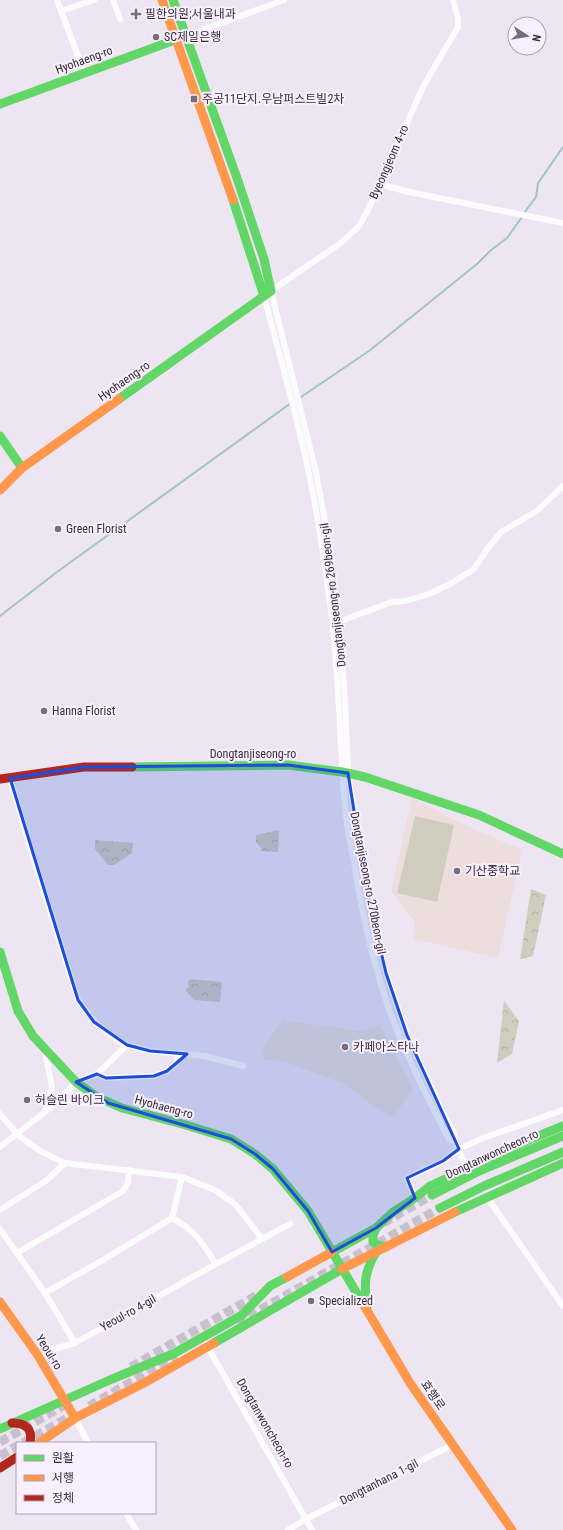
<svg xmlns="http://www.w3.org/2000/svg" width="563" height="1530" viewBox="0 0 563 1530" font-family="'Roboto Condensed','Noto Sans KR',sans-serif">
  <defs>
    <pattern id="park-crowns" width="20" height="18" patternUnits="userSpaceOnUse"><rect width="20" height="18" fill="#d0cdbf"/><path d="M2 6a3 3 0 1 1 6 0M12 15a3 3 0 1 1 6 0" fill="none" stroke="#b3b0a5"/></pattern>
  </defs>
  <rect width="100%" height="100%" fill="#eee5f2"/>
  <polygon fill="#e8e0da" points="283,1020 361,1031 380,1025 413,1089 393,1118 371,1104 346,1085 283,1061 265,1060 262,1048"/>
  <polygon fill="#eddddd" points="412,798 454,820 522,850 498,958 413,939 415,922 391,891"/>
  <polygon fill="#d0cdbf" points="415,816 454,825 437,902 397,893"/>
  <g fill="url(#park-crowns)">
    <polygon points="279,830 278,852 260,851 262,849 256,842 256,835"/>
    <polygon points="95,840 133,843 132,853 114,865 108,865 95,849"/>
    <polygon points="531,889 546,895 533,956 520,959"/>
    <polygon points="190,979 222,982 220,1002 194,1000 185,990 189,987 188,982"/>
    <polygon points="504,1001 519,1021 512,1054 497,1063"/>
  </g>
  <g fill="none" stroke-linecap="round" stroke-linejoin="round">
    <g stroke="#a2c3c7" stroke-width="2">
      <polyline points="524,213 536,197 538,183 563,147"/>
      <polyline points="298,399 369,351 477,264 491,250 507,238 522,217"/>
      <polyline points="0,616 57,572 291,403"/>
    </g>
    <g stroke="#c9c0cd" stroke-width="9" stroke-dasharray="9 4.5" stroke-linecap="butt">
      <polyline points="383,1223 432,1195"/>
      <polyline points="237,1323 440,1208"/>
      <polyline points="131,1367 259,1294"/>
      <polyline points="89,1406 177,1356"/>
      <polyline points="0,1442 68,1403"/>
      <polyline points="23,1443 71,1416"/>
      <polyline points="0,1456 17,1446"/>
    </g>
    <g stroke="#fcfbfd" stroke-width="6">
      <polyline points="57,0 84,72"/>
      <polyline points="113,0 120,19"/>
      <polyline points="453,0 458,18 458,27 423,87 368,210 359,226 342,242 271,291 316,472 329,543 338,614 345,699 348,773 367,892 376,935 386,973 407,1035 443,1113 455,1135 455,1142 467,1168"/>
      <polyline points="61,11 94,0"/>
      <polyline points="186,36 284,0"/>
      <polyline points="379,184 409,192 563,223"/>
      <path d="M 264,296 C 279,354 296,411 308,469 C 318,516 325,564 331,612 C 340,680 339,748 346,816 C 348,834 352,851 355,868 C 363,920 375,971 393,1020 C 409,1061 428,1100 449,1139 L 455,1142"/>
      <polyline points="338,622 392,602 406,601 429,594 452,583 474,569 488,548 501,532 537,511 563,486"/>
      <path d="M 10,778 L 30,847 L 78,1000 C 93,1020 104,1033 127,1045"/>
      <polyline points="45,1051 52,1088 45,1112"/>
      <polyline points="97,1074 106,1078 154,1076 167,1071 175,1064 180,1053"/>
      <path d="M 57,1102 C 74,1100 90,1105 107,1103"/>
      <polyline points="0,1114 18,1135 40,1151 65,1163 182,1177 215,1190 236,1205 262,1239"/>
      <polyline points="0,1147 54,1105 76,1082 97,1074 127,1045 150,1051 205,1056 243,1066"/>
      <polyline points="487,1197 563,1306"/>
      <polyline points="415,1198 407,1178 443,1161 459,1149 483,1138 563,1110"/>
      <polyline points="0,1210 47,1180 65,1163"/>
      <polyline points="172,1218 182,1177"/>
      <polyline points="0,1229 45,1293 75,1343"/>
      <polyline points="17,1253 123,1191 128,1183 129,1170"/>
      <path d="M 45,1293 L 103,1260 L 172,1218 C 194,1229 203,1244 216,1264"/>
      <polyline points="206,1344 312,1530"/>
      <polyline points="37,1354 75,1343 216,1264 290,1224"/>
      <polyline points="75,1418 88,1443"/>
      <polyline points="126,1513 136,1530"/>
      <polyline points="288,1530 306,1519 452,1445"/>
    </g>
    <g stroke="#63d668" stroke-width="9">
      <polyline points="0,104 183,37"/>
      <polyline points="233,200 264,296"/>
      <polyline points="119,399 271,291 264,259 238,181 173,0"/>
      <polyline points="0,436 22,468"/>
      <polyline points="132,767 288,765 342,772 365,777 479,815 563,854"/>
      <polyline points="0,952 18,1011 33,1036 76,1082 97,1097 122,1108 186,1125 231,1139 255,1154 273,1169 308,1211 362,1302"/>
      <polyline points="432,1195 479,1171 563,1136"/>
      <polyline points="440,1208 484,1186 563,1152"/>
      <polyline points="455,1212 563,1163"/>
      <polyline points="376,1228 373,1236 373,1242 377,1245 386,1247"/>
      <polyline points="332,1252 376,1228 393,1212 415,1198 430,1186 531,1139 563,1126"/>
      <path d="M 367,1307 C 364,1283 364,1273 376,1252"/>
      <polyline points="214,1343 342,1269"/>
      <polyline points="0,1429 112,1379 173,1354 242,1315 270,1286 287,1277"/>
    </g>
    <g stroke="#ff974d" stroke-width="9">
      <polyline points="162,0 233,200"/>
      <polyline points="0,490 22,468 119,399"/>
      <polyline points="342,1269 455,1212"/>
      <polyline points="287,1277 332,1252"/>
      <polyline points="0,1302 37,1354 75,1418"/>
      <polyline points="362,1302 410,1383 512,1530"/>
      <polyline points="39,1443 75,1418 144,1383 214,1343"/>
    </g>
    <g stroke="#b3261e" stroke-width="9">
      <polyline points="0,779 84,767 132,767"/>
      <path d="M 12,1423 C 26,1423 33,1429 30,1443"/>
      <polyline points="0,1468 17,1457"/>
    </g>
  </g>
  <path fill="#1d4ed8" fill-opacity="0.2" stroke="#1d4ed8" stroke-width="3" stroke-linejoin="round" d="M 288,765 L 348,773 L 367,892 L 386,973 L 407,1035 L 459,1149 L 443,1161 L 407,1178 L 415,1198 L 376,1228 L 332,1252 L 308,1211 L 273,1169 L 255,1154 L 231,1139 L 108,1103 L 76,1082 L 97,1074 L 106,1078 L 154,1076 L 167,1071 L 187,1054 L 150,1051 L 127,1045 L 94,1022 L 78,1000 L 10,778 L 84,767 Z"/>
  <g fill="#766e79" stroke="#faeffe" stroke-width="1.5">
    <path d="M134 8h4v4h4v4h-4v4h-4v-4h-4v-4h4z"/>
    <circle cx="156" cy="37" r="4"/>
    <rect x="190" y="95" width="8" height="8" rx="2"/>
    <circle cx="58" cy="529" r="4"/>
    <circle cx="44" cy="711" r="4"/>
    <circle cx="457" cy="871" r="4"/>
    <circle cx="345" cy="1047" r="4"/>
    <circle cx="27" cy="1100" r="4"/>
    <circle cx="311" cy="1301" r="4"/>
  </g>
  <g text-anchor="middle" stroke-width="4" stroke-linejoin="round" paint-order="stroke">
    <g font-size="12" fill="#352e38" stroke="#faeffe" text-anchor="start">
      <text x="145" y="18">필한의원;서울내과</text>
      <text x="164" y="41">SC제일은행</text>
      <text x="202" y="103">주공11단지.우남퍼스트빌2차</text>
      <text x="66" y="533">Green Florist</text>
      <text x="52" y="715">Hanna Florist</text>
      <text x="465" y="875">기산중학교</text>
      <text x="353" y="1051">카페아스타나</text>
      <text x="35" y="1104">허슬린 바이크</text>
      <text x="319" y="1305">Specialized</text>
    </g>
    <g font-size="12" fill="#352e38" stroke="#faeffe">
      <text transform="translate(84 60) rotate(-20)" y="4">Hyohaeng-ro</text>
      <text transform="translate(389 162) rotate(-66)" y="4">Byeongjeom 4-ro</text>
      <text transform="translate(124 381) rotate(-35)" y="4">Hyohaeng-ro</text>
      <text transform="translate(333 595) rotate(-97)" y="4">Dongtanjiseong-ro 269beon-gil</text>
      <text x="253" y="758">Dongtanjiseong-ro</text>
      <text transform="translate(368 883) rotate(79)" y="4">Dongtanjiseong-ro 270beon-gil</text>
      <text transform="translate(164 1107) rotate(15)" y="4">Hyohaeng-ro</text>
      <text transform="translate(492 1154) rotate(-25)" y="4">Dongtanwoncheon-ro</text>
      <text transform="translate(128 1313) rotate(-29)" y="4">Yeoul-ro 4-gil</text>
      <text transform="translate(49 1352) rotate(58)" y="4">Yeoul-ro</text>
      <text transform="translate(433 1395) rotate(56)" y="4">효행로</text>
      <text transform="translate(265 1423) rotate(60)" y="4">Dongtanwoncheon-ro</text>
      <text transform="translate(379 1482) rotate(-27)" y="4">Dongtanhana 1-gil</text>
    </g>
  </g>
  <rect x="16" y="1442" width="140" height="72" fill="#faeffe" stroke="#aba2af"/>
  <rect x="24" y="1455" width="20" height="6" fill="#63d668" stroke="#aba2af"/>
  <text x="52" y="1462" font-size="12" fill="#352e38">원활</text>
  <rect x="24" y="1475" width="20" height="6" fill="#ff974d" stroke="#aba2af"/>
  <text x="52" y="1482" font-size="12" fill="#352e38">서행</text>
  <rect x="24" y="1495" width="20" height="6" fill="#b3261e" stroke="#aba2af"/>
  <text x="52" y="1502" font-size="12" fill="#352e38">정체</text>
  <g transform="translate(527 36) rotate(102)"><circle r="19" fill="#faeffe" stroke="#aba2af"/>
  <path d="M0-3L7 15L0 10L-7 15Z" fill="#766e79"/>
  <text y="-6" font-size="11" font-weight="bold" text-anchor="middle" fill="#352e38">N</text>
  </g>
</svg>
